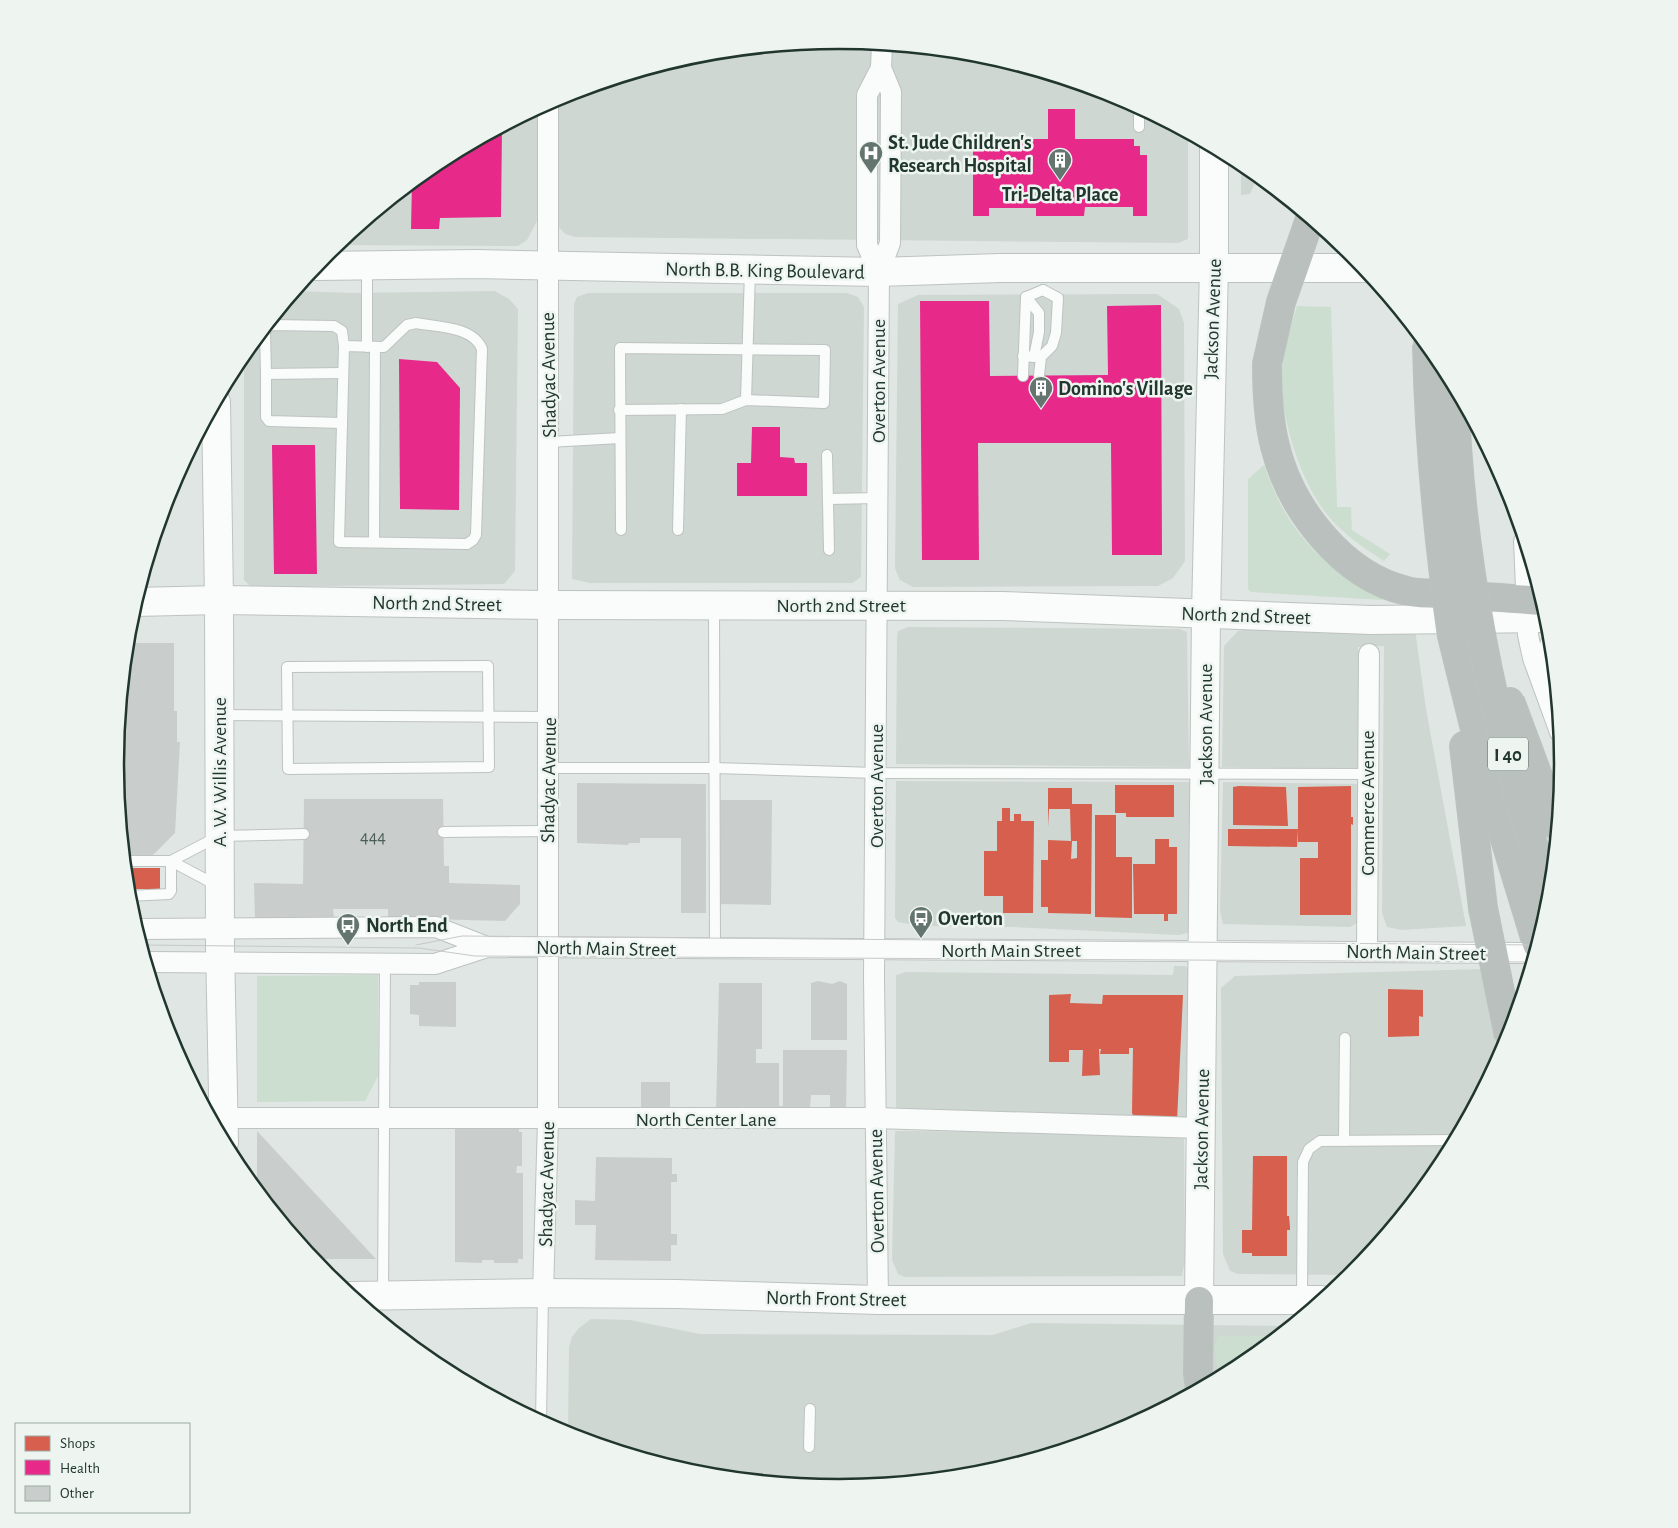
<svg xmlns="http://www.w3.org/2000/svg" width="1678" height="1528" viewBox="0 0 1678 1528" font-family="'Alegreya Sans',sans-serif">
  <rect width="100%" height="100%" fill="#e0e6e3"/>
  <g fill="#cfd7d3">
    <polygon points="839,40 981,54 1116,95 1188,133 1188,239 1178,243 575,237 565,234 558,226 555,99 698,54"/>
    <polygon points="538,108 537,221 527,240 518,246 335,245 437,162"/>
    <polygon points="1241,162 1258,176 1250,194 1241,195"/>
    <polygon points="295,291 352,293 495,291 509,299 518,309 515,571 504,584 251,587 244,580 244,354"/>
    <polygon points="588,293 847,293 858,297 864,307 861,577 852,583 590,583 572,579 574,304 577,297"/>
    <polygon points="1157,294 1179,309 1184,323 1185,561 1173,578 1158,586 913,587 900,580 895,568 898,304 918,295"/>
    <polygon points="908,627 1180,629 1187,632 1189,767 896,764 897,637 898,631"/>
    <polygon points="1250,629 1415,629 1426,709 1466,926 1401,930 1387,927 1382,913 1384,646 1358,647 1358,769 1222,767 1224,646 1238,631"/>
    <polygon points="896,781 1192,782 1192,912 1188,933 1179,935 1013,927 920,926 898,922 895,918"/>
    <polygon points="1223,782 1360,784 1359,922 1350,927 1223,924 1220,911"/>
    <polygon points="1174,966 1185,966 1192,972 1193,997 1188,995 1186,1121 896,1114 896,975 906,972 1173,975"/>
    <polygon points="1484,969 1501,1053 1441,1166 1352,1275 1238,1274 1230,1271 1223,1254 1221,988 1235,976"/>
    <polygon points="895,1131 1184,1133 1185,1260 1182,1276 905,1277 898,1274 892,1260"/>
    <polygon points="591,1319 630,1320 700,1334 993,1335 1031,1323 1290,1326 1241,1366 1116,1433 980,1474 839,1488 697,1474 568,1435 569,1347 572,1337 579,1328"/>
  </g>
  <g fill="#cbdecf">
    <path d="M 1297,306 L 1331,307 L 1337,507 L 1351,507 L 1352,530 L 1390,554 L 1384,561 C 1364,548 1346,536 1330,518 C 1301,485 1278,413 1282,369 C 1284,348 1291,326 1297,306 Z"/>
    <path d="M 1264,465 C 1281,514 1302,545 1344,576 C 1357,585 1372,589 1383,600 L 1251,592 L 1248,589 L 1248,479 Z"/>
    <polygon points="378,975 378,1076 365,1101 257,1102 257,976"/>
    <polygon points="1218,1336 1278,1336 1241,1366 1219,1378 1214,1348"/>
  </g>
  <g fill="#d6604d" fill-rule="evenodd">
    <polygon points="1115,785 1174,785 1174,817 1126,817 1126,813 1115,813"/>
    <polygon points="1239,786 1286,787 1288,826 1233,825 1233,787"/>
    <polygon points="1351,786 1351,817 1353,817 1353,825 1351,824 1351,915 1300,915 1300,858 1318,858 1318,842 1298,842 1298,787"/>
    <path d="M 1048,788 L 1072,788 L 1072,804 L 1092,804 L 1091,914 L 1048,913 L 1048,907 L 1041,907 L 1041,860 L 1048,860 L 1048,840 L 1071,841 L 1070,809 L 1049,809 L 1048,827 ZM 1072,841 L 1077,841 L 1077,858 L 1071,859 Z"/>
    <polygon points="1002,808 1010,808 1010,821 1014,821 1014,814 1021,814 1021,821 1034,821 1033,913 1003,913 1003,896 984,896 984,851 997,851 997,821 1002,821"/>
    <polygon points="1095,815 1116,815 1116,857 1132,857 1132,918 1095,917"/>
    <polygon points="1228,829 1298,829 1297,847 1228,846"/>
    <polygon points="1155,839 1169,839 1169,847 1177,847 1177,914 1168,914 1168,921 1164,921 1164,914 1134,914 1133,864 1155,864"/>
    <polygon points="125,868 160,868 160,889 127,889"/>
    <polygon points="1388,989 1423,990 1423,1017 1419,1016 1419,1036 1388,1037"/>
    <polygon points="1071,994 1070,1003 1102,1004 1103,995 1183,995 1177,1121 1134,1118 1132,1113 1133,1048 1129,1048 1129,1054 1100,1054 1101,1049 1099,1049 1100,1075 1082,1076 1083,1050 1069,1050 1069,1062 1049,1062 1049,995"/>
    <polygon points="1253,1156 1287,1156 1287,1216 1289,1216 1290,1227 1290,1230 1287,1230 1287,1256 1252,1256 1252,1253 1242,1253 1242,1230 1252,1230"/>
  </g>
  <g fill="#e7298a">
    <polygon points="1048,109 1075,109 1075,139 1134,139 1134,146 1140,146 1140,155 1147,155 1147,216 1133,216 1133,207 1085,207 1084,216 1036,216 1036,208 989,208 989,216 973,216 973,150 982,150 982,139 1048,139"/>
    <polygon points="502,127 501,217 440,218 439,229 411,229 412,182 437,162"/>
    <polygon points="920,301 989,301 990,376 1108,375 1107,306 1161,305 1162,555 1112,555 1111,443 978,443 979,560 922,560"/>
    <polygon points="399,359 437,362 460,388 459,510 400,509"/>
    <polygon points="752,427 780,427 780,457 794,458 795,463 807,463 807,496 737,496 737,463 751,463"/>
    <polygon points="272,445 315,445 317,574 274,574"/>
  </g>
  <g fill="#c9cecc">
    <polygon points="127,643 174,643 174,711 177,711 177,742 180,742 175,833 152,856 124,856 115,764"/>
    <polygon points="577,783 706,784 706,913 681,913 681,838 640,838 640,843 629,843 628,845 577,843"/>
    <polygon points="304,799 443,799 444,866 449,866 449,883 520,885 520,904 505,921 388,918 388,909 333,909 334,918 255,920 254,883 303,884"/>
    <polygon points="719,800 772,800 771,905 719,904"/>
    <polygon points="818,981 832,984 840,981 847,984 847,1040 811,1040 811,983"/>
    <polygon points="419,982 456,982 456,1027 419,1026 419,1015 410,1014 410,985 419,985"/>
    <polygon points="719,983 762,983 762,1049 756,1049 756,1063 779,1063 779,1106 783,1106 782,1112 716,1112"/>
    <polygon points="783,1050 847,1050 846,1112 830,1112 830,1095 811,1095 810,1107 783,1107"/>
    <rect x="641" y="1082" width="29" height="26"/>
    <polygon points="455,1127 519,1127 519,1132 522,1132 522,1166 517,1166 516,1173 523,1173 523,1259 518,1259 518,1263 494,1263 494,1260 482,1260 482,1263 455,1262"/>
    <polygon points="257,1131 376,1259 313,1259 257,1191"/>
    <polygon points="596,1157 672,1158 672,1174 677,1174 677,1182 671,1182 671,1234 677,1234 677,1245 671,1245 671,1261 595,1260 596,1225 575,1225 575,1200 595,1201"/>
  </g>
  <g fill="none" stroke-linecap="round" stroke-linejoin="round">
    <g stroke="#bdc3c0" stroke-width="12">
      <g id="lane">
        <polyline points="1139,107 1139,127"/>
        <path d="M 416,323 C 436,327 473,326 482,349 L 476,535 L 473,540 L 467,544 L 339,542 L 344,346 L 384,347 L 407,325 Z"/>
        <polyline points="367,347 367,267"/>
        <polyline points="1023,356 1034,357 1039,332 1039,313 1026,297"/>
        <polyline points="266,374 265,331 271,325 334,326 342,331 344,346"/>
        <polyline points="1039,375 1041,357 1052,346 1056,333 1058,298 1043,290"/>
        <polyline points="1023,376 1026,297 1043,290"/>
        <polyline points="746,400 750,271"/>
        <polyline points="619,410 722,409 746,400 824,403 825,350 620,348 621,530"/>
        <polyline points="342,423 269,421 266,417 266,374 343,373"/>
        <polyline points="549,442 620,438"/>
        <polyline points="827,455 829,550"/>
        <polyline points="828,499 877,498"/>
        <polyline points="678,530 681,409"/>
        <polyline points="374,542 375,347"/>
        <polyline points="714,607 715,948"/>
        <polygon points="488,666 489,767 288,769 287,667"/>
        <polyline points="219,715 548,717"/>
        <polyline points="548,768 714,768 876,773 1367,774"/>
        <polyline points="443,832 547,831"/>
        <polyline points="125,861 171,861 216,885"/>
        <polyline points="171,861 219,836 304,834"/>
        <polyline points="128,896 169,894 171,891 171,861"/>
        <polyline points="1344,1141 1345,1038"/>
        <polyline points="383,1295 385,964"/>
        <polyline points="1302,1299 1303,1162 1309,1149 1320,1141 1455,1140"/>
        <polyline points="541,1422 543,1293"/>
        <polyline points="809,1447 810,1409"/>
      </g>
    </g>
    <g stroke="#bdc3c0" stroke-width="22">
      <g id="street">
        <polyline points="879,272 867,245 867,95 881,68"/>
        <polyline points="1524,541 1528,635 1533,658 1560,732"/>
        <polyline points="1540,673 1551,643"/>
        <polyline points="136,929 436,927 487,947"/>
        <polyline points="1367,952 1369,654"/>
        <polyline points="146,962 435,964 487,947 1535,953"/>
        <polyline points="211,1118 875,1118 1201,1128"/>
        <polyline points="543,1293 548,1120 548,103"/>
        <polyline points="878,1300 874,977 879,272 890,243 891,92 881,68 882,44"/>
      </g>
    </g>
    <g stroke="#bdc3c0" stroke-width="30">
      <g id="secondary">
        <polyline points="316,266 476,264 879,272 1000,268 1364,268"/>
        <polyline points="216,402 219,600 220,946 224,1142"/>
        <polyline points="135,602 219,600 549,605 1002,606 1371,620 1547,618"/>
        <polyline points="351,1296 543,1293 676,1294 878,1300 1321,1300"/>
        <polyline points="1199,1301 1206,614 1214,266 1214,148"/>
      </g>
    </g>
    <g stroke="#bbc3bf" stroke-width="30">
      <g id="highway">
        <path d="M 1267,364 C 1267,392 1268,419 1275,446 C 1290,508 1342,576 1407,591 C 1417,594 1430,593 1440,594 C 1474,597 1508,598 1542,601"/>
        <polyline points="1452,636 1490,790 1537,944"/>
        <polyline points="1464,746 1483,908"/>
        <polyline points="1199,1301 1198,1373 1200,1388"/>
      </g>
    </g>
    <use href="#lane" stroke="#fafbfb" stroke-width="10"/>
    <use href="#street" stroke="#fafbfb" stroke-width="20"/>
    <use href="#secondary" stroke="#fafbfb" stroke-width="28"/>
    <use href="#highway" stroke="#bac0be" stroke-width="28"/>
    <g stroke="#c6c9c8" stroke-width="1">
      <polyline points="141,945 419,948 475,956 1532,962"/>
      <polyline points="416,945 462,936 1537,945"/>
    </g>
    <polyline stroke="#c6c9c8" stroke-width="4" stroke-dasharray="10 5" stroke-linecap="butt" points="802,1484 888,1483"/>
    <g stroke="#bbc3bf" stroke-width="30" stroke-linecap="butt">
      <g id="highway-bridge">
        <path d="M 1427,345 C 1429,445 1438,537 1452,636"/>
        <polyline points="1267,364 1281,302 1310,219"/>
        <path d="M 1454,385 C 1459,560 1494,731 1550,897"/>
        <polyline points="1510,701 1557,827"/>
        <polyline points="1483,908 1509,1036"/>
      </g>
    </g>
    <use href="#highway-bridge" stroke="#bac0be" stroke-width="28"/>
  </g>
  <defs>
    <g id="hospital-pin" transform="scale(1.25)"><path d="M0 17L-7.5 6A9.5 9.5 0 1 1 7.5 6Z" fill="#64746e" stroke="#eef5f1"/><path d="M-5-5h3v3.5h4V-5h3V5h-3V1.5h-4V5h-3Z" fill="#fff"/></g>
    <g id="building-pin" transform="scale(1.25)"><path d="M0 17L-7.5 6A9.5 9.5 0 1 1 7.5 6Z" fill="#64746e" stroke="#eef5f1"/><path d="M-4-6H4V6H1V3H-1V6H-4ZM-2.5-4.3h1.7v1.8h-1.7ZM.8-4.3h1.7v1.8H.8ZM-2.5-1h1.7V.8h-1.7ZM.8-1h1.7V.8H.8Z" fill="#fff"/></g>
    <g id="bus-pin" transform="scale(1.25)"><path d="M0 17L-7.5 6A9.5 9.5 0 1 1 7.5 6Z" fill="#64746e" stroke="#eef5f1"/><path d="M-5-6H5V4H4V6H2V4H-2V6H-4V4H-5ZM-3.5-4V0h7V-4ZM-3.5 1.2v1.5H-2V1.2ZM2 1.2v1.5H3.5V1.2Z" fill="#fff"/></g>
  </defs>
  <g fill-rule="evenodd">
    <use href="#hospital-pin" x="871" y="153"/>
    <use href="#building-pin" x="1060" y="160"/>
    <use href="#building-pin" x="1041" y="388"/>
    <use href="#bus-pin" x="921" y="918"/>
    <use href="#bus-pin" x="348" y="925"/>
  </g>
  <g text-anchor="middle" stroke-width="5" stroke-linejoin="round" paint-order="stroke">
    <g font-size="18" fill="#4c5d57">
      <text x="373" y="843">444</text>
    </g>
    <rect fill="#eef5f1" stroke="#5e6f69" stroke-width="1" x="1488" y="737.5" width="40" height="33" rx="4"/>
    <g font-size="19" font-weight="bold" fill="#21362f">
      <text x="1508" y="761">I 40</text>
    </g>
    <g font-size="20" font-weight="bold" fill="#21362f" stroke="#eef5f1" text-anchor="start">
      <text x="888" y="149">St. Jude Children's<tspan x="888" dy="23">Research Hospital</tspan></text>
      <text x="1060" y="201" text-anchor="middle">Tri-Delta Place</text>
      <text x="1058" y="395">Domino's Village</text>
      <text x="938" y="925">Overton</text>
      <text x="366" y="932">North End</text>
    </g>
    <g font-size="20" fill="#21362f" stroke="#eef5f1">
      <text transform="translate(765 270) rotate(1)" y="7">North B.B. King Boulevard</text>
      <text transform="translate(1212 319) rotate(-88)" y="7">Jackson Avenue</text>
      <text transform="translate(548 375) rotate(-91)" y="7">Shadyac Avenue</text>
      <text transform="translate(878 381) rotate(-90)" y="7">Overton Avenue</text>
      <text transform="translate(437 603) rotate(1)" y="7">North 2nd Street</text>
      <text x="841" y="612">North 2nd Street</text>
      <text transform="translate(1246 615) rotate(2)" y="7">North 2nd Street</text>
      <text transform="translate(1205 724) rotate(-90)" y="7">Jackson Avenue</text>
      <text transform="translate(219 772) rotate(-90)" y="7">A. W. Willis Avenue</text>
      <text transform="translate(548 780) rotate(-89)" y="7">Shadyac Avenue</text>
      <text transform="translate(876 786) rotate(-90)" y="7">Overton Avenue</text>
      <text transform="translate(1367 803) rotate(-90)" y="7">Commerce Avenue</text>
      <text transform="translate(606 948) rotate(1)" y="7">North Main Street</text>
      <text x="1011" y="957">North Main Street</text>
      <text transform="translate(1416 952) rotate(1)" y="7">North Main Street</text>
      <text x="706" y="1126">North Center Lane</text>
      <text transform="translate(1201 1129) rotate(-89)" y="7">Jackson Avenue</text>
      <text transform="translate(546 1184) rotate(-89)" y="7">Shadyac Avenue</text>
      <text transform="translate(876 1191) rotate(-91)" y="7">Overton Avenue</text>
      <text transform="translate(836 1298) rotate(1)" y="7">North Front Street</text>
    </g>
  </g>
  <path d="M0 0H1678V1528H0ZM124 764a715 715 0 1 1 1430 0a715 715 0 1 1-1430 0Z" fill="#eef5f1" fill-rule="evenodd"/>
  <path fill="none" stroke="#21362f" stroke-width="2.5" d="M124 764a715 715 0 1 1 1430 0a715 715 0 1 1-1430 0Z"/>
  <rect x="15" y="1423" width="175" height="90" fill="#eef5f1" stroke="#9ca9a3"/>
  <rect x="25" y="1436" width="25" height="15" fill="#d6604d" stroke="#9ca9a3"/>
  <text x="60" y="1448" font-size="15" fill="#21362f">Shops</text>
  <rect x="25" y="1460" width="25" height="15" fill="#e7298a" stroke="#9ca9a3"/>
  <text x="60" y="1473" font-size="15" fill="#21362f">Health</text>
  <rect x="25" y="1486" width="25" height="15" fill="#c9cecc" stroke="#9ca9a3"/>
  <text x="60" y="1498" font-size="15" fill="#21362f">Other</text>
</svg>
